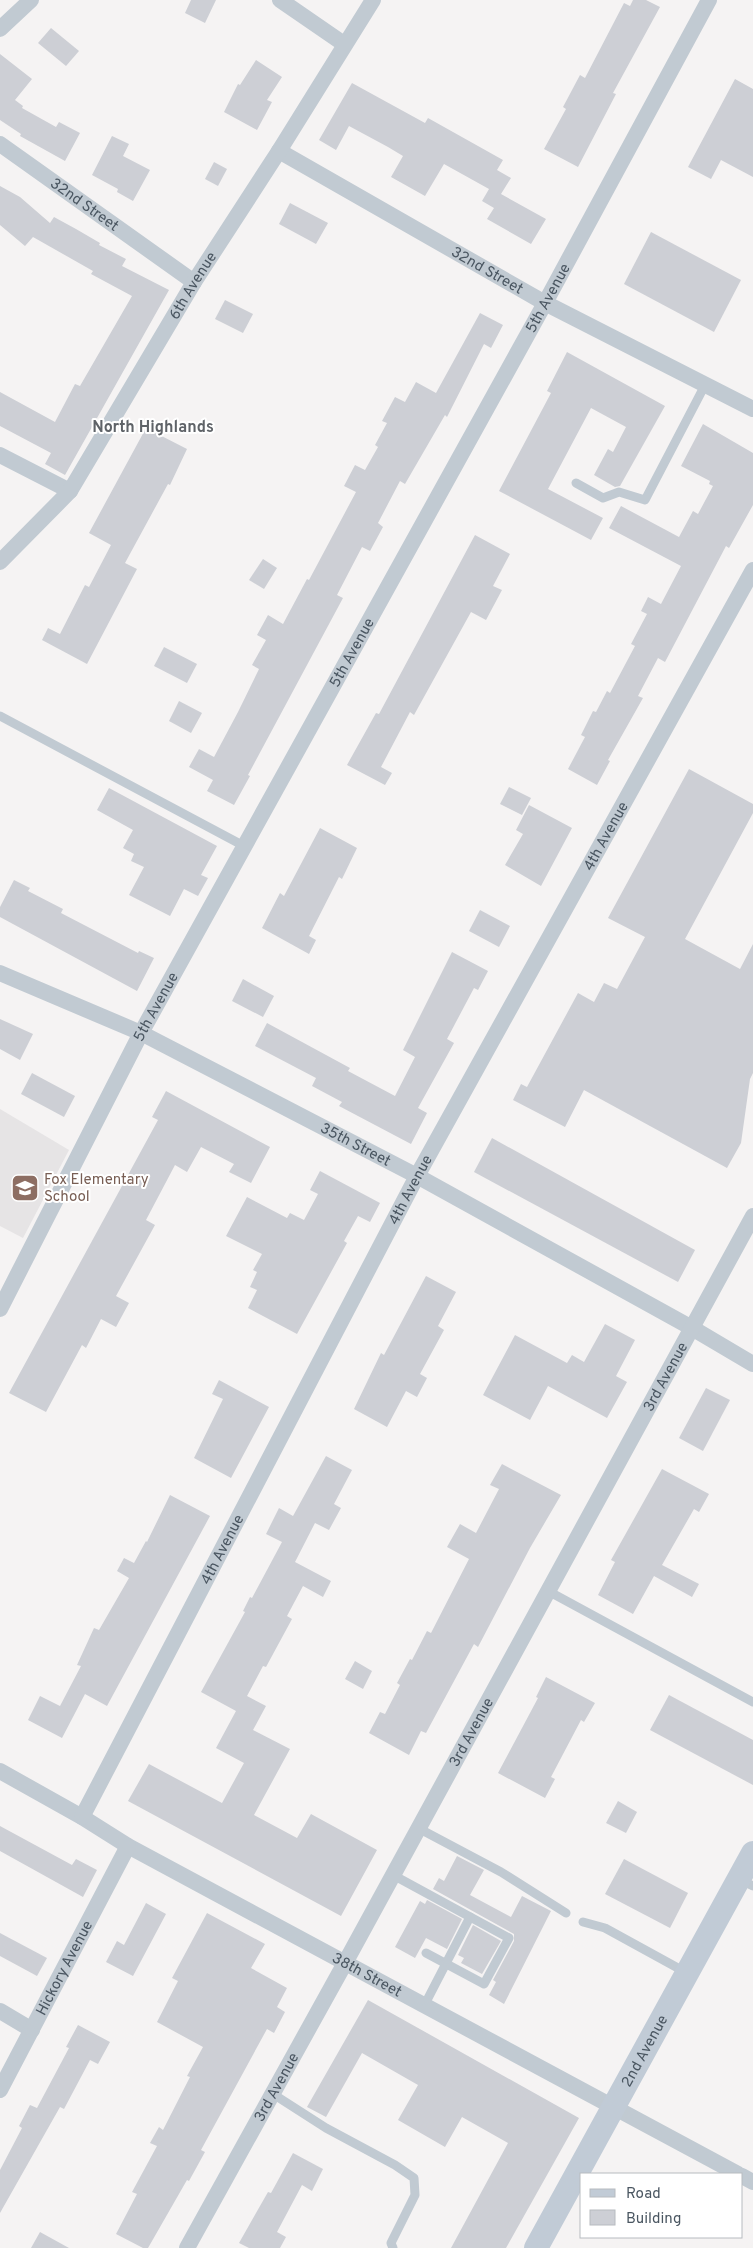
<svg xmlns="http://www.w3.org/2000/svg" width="753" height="2248" viewBox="0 0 753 2248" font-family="Overpass,sans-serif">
  <rect width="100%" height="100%" fill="#f5f3f3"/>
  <polygon fill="#e6e4e5" points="0,1109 69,1150 23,1238 0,1226"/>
  <g fill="#cdcfd5">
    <polygon points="191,0 216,0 205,23 185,13"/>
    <polygon points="633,0 646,0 660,7 613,93 616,94 578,167 544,149 566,109 563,107 580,75 585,78 624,3 630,6"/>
    <polygon points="51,28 79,51 66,66 38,43"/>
    <polygon points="0,54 32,79 15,100 23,106 22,108 56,127 59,122 80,133 65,161 20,136 21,134 0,120"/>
    <polygon points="256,60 282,77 267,100 272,102 257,130 224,112 238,84 240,85"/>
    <polygon points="735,79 753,89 753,177 721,160 711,179 688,167"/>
    <polygon points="352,83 425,123 428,118 503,160 497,170 511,178 501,194 546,219 531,244 487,219 494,208 482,201 489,189 444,164 425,196 391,177 403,156 388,147 349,126 336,150 319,140"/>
    <polygon points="112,136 129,144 123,156 150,170 133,201 117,192 118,189 92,175"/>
    <polygon points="214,162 227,169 218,186 205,179"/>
    <polygon points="0,186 20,197 50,223 54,217 76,229 100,243 99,245 126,259 122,266 169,290 65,475 45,464 51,453 0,426 0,392 55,422 75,384 80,386 132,296 91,274 93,271 33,237 25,246 0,225"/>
    <polygon points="290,203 328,223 316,244 279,224"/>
    <polygon points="651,232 741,280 714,332 624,284"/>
    <polygon points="225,300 253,314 243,333 215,319"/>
    <polygon points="480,313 503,325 491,348 484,344 447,417 445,415 405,484 400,481 378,523 383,527 370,551 362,547 337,595 343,598 248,775 250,776 234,805 207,791 213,780 189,767 199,749 214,757 238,712 259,669 252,665 266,640 257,635 268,615 283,624 307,579 309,580 356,492 344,486 355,465 365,470 378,447 375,445 387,423 382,421 395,397 405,402 416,382 436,393"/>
    <polygon points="567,352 665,406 620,486 615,487 594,475 608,449 613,452 626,427 591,408 548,489 603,518 591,540 499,491 551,393 547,391"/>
    <polygon points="703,424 753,453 753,505 729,548 726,546 665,662 658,658 638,696 643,698 608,760 610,761 597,785 568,769 585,737 581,735 593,711 596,712 607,691 610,693 635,646 631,644 647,614 641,611 648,597 661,604 681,566 609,528 621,506 679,537 693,511 698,514 713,486 709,484 710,481 681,466"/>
    <polygon points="146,428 187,449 170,485 168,484 125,563 137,569 87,664 42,640 48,628 60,634 85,585 89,587 111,545 89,533"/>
    <polygon points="475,535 510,554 493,586 502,590 486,620 471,612 414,715 410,712 381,767 392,773 385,785 347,765 376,713 379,714"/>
    <polygon points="263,559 277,568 264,589 249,580"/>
    <polygon points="164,647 197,664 187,683 154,666"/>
    <polygon points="179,701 202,713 191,733 169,721"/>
    <polygon points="689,769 753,804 753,813 685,939 740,969 753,944 753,1073 750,1079 741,1143 727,1168 584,1090 565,1127 513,1100 521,1084 527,1087 578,993 594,1002 604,983 617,989 645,937 608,918"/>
    <polygon points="509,787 531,798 522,815 500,804"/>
    <polygon points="109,788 217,846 201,875 208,878 198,896 184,889 170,916 129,895 144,867 131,861 134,854 123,848 133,830 97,810"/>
    <polygon points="529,805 572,828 541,886 505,865 523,834 516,830"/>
    <polygon points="320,828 357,848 342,879 339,877 309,936 316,940 309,954 262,928 280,893 284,896"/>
    <polygon points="14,880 30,888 28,891 63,909 61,913 138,953 139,951 154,958 137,991 0,917 0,907"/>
    <polygon points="480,910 510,926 499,947 469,931"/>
    <polygon points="452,952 488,971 478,990 474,988 447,1039 454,1043 418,1108 427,1113 411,1144 339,1106 342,1102 312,1086 316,1078 255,1046 267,1023 350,1068 348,1071 395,1096 415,1057 403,1050"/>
    <polygon points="243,979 274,996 263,1017 232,1001"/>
    <polygon points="0,1019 33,1034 20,1060 0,1049"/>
    <polygon points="32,1073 75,1096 64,1117 21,1094"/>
    <polygon points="166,1091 270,1147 251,1183 229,1172 234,1164 201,1147 187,1172 175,1165 146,1220 155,1225 116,1296 129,1303 116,1327 101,1319 86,1348 82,1345 46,1412 9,1393 158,1120 152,1117"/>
    <polygon points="492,1138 695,1250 678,1282 474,1172"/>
    <polygon points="320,1171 380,1203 370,1222 358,1216 344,1241 347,1243 297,1334 248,1308 257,1290 250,1287 257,1272 253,1270 262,1254 226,1236 247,1197 287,1218 290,1213 304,1220 318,1194 310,1190"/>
    <polygon points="426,1276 456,1292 438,1326 444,1330 420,1374 427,1378 417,1397 406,1391 387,1427 354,1409 381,1353 384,1355"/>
    <polygon points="605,1324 635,1340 616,1376 627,1382 607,1418 548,1386 530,1420 483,1395 515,1335 567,1363 572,1355 584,1362"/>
    <polygon points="219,1380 269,1407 231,1478 194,1458 223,1399 212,1394"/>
    <polygon points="706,1388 730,1400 703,1451 679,1438"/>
    <polygon points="326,1456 352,1470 334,1504 341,1508 329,1530 315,1523 295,1562 331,1581 323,1597 303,1586 287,1616 292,1619 266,1667 263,1666 247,1696 266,1706 253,1730 290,1749 254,1815 297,1838 311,1814 377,1850 341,1916 128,1801 149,1764 222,1803 244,1763 216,1748 236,1711 201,1692 245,1612 243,1611 250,1597 252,1598 282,1542 266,1534 279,1508 293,1516"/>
    <polygon points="502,1464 561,1495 530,1548 478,1647 474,1644 426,1733 421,1731 409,1755 369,1733 380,1712 385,1714 400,1685 397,1683 410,1659 412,1660 427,1631 431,1633 469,1559 447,1547 460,1524 476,1533 499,1489 490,1485"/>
    <polygon points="662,1469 709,1494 699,1512 694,1509 662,1565 699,1584 692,1597 654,1576 633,1614 598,1595 615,1562 611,1560"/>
    <polygon points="170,1495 210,1516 107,1706 85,1694 62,1738 28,1720 40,1696 60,1706 81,1666 77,1665 94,1628 99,1630 129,1578 117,1571 124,1558 134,1563 146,1541 147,1542"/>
    <polygon points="355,1661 372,1671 363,1689 345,1679"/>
    <polygon points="546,1677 595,1703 584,1722 581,1720 551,1777 555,1779 545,1798 498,1773 538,1698 536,1697"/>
    <polygon points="669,1695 753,1740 753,1785 650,1730"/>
    <polygon points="618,1801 637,1812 626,1833 606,1823"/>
    <polygon points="0,1826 72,1865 76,1859 97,1870 83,1897 0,1851"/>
    <polygon points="457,1856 484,1870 470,1895 511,1917 522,1896 551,1911 504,2004 489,1995 496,1982 493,1980 514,1941 514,1934 433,1889 439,1878 444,1881"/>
    <polygon points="624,1859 688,1893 670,1928 605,1894"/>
    <polygon points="427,1900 462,1919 447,1949 426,1938 415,1958 395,1947 420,1901 425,1904"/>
    <polygon points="146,1903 166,1914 133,1976 106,1962 117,1941 124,1945"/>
    <polygon points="207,1913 265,1944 251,1968 287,1988 277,2007 285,2012 274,2033 267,2029 201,2150 205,2152 189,2181 187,2180 148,2248 143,2248 116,2234 137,2194 132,2192 157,2146 150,2143 159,2127 163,2130 190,2077 187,2076 203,2047 157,2022 178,1981 172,1978"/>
    <polygon points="473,1925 501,1941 482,1974 461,1963 464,1958 458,1955"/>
    <polygon points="0,1933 47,1958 37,1976 0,1956"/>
    <polygon points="368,2000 579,2118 506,2248 451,2248 508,2143 462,2117 445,2147 398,2120 418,2085 362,2053 326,2117 307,2107"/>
    <polygon points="78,2025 110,2042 98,2064 90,2060 64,2109 60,2107 0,2213 0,2170 22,2128 19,2126 30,2105 37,2108 69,2048 66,2047"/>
    <polygon points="293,2153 323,2169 312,2191 302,2185 277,2232 286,2237 280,2248 249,2248 239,2243 268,2192 271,2193"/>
    <polygon points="40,2232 69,2248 31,2248"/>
  </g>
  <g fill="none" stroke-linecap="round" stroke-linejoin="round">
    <g stroke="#c1cad2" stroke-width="9">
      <polyline points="576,483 603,498 619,492 645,500 705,385"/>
      <polyline points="0,716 244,846"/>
      <polyline points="548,1591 753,1702"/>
      <polyline points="418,1828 501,1872 566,1913"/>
      <polyline points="393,1875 509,1938 484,1984 426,1953"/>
      <polyline points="739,1879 753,1886"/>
      <polyline points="583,1922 605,1928 687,1973"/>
      <polyline points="424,2006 470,1917"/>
      <polyline points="273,2094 326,2128 395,2165 414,2178 415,2195 391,2243 393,2248"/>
    </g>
    <g stroke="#c1cad2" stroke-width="16">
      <polyline points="280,0 344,44"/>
      <polyline points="0,29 31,0"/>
      <path id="s1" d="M 0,144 L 194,282"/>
      <path id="s2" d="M 279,151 L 545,303 L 753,409"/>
      <polyline points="0,455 70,491"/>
      <path id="s3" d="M 0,562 L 70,491 L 194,282 L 279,151 L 373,0"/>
      <path id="s4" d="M 0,973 L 141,1033 L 417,1176 L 692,1328 L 753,1364"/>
      <path id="s5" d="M 0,1309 L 141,1033 L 545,303 L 709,0"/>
      <path id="s6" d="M 0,1771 L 82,1817 L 128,1846 L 738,2174"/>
      <path id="s7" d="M 82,1817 L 417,1176 L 753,570"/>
      <polyline points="0,2011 32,2030"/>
      <path id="s8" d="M 0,2090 L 128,1846"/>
      <polyline points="742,2176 753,2182"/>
      <path id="s9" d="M 187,2248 L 345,1963 L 753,1216"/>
    </g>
    <path stroke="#c1cbd6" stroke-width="24" id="s10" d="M 536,2248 L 753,1853"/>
  </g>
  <defs>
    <g id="school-square" transform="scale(1.4375)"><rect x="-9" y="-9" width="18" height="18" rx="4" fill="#8d6e63" stroke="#fff"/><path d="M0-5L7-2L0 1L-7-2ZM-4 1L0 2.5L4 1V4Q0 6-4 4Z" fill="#fff"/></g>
  </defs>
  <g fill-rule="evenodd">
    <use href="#school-square" x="25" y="1188"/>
  </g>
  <g text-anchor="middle" stroke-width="4" stroke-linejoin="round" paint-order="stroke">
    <g font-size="15" fill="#4a5661" stroke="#fff">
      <text dy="5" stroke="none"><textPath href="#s1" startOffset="104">32nd Street</textPath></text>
      <text dy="5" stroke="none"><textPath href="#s2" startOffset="240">32nd Street</textPath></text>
      <text dy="5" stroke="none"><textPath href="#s3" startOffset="339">6th Avenue</textPath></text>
      <text dy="5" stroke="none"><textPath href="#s5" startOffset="1150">5th Avenue</textPath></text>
      <text dy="5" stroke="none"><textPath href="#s5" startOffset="745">5th Avenue</textPath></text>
      <text dy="5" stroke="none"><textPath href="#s7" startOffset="1112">4th Avenue</textPath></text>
      <text dy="5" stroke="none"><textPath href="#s5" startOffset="340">5th Avenue</textPath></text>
      <text dy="5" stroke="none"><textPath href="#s4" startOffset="395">35th Street</textPath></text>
      <text dy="5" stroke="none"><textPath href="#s7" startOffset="708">4th Avenue</textPath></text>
      <text dy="5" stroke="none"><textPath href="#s9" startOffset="994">3rd Avenue</textPath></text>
      <text dy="5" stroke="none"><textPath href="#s7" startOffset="302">4th Avenue</textPath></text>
      <text dy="5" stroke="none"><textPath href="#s9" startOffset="589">3rd Avenue</textPath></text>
      <text dy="5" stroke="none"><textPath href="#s8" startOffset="138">Hickory Avenue</textPath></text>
      <text dy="5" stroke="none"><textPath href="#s6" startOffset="420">38th Street</textPath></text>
      <text dy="5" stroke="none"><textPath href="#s10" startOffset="225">2nd Avenue</textPath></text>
      <text dy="5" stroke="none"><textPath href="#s9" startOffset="184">3rd Avenue</textPath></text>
    </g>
    <g font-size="15" fill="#785e54" stroke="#fff" text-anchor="start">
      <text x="44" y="1184">Fox Elementary<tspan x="44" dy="17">School</tspan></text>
    </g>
    <g font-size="16" font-weight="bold" fill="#5f6368" stroke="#fff">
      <text x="153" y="432">North Highlands</text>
    </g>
  </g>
  <rect x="580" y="2173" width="162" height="65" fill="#ffffff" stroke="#b7bbc0"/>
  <rect x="590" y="2189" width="25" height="8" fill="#c1cbd6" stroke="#b7bbc0"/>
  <text x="626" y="2198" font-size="15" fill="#4a5661">Road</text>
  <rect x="590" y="2210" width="25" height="15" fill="#cdcfd5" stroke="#b7bbc0"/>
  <text x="626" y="2223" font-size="15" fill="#4a5661">Building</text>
</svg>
